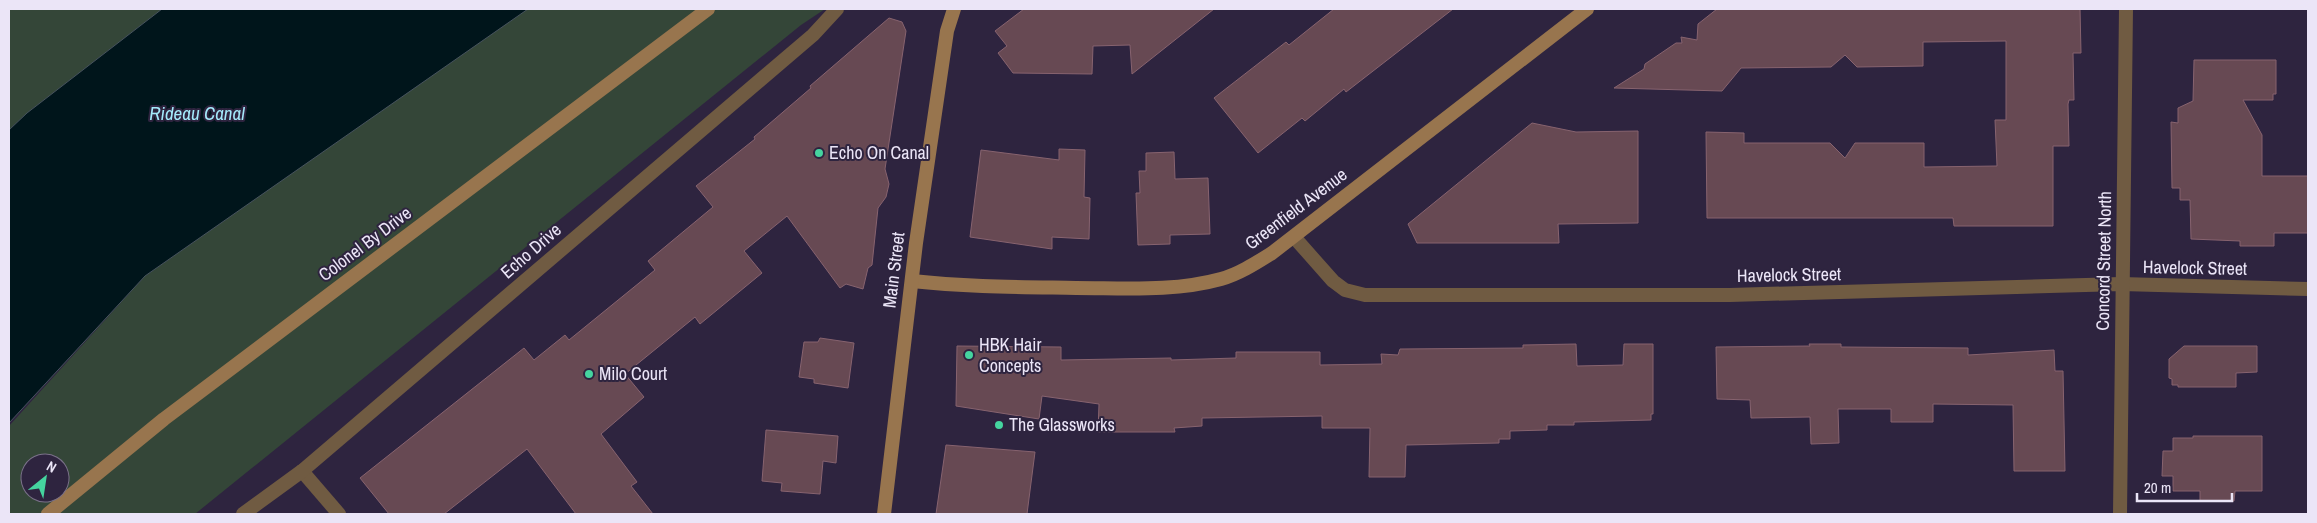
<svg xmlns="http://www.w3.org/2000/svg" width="2317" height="523" viewBox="0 0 2317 523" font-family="'Archivo Narrow',sans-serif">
  <rect width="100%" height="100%" fill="#2e243f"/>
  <g fill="#344638" fill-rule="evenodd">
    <polygon points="9,9 162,9 27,113 9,130"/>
    <path d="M 527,9 L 825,9 L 801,25 L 195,514 L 9,514 L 9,426 L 145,276 ZM 30,463 L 60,463 L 60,493 L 30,493 Z"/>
  </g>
  <polygon fill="#00151b" stroke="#46535d" points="162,9 528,9 145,276 9,423 9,130 27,113"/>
  <g fill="#674953" stroke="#87636f">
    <polygon points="1024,9 1214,9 1132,74 1130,45 1093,46 1092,74 1013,73 998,53 1007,46 995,31"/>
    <polygon points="1334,9 1453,9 1346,92 1344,89 1305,121 1302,118 1258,153 1214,98 1286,42 1289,45"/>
    <polygon points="1717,9 2080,9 2081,53 2073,53 2074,100 2069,100 2068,104 2069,146 2053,146 2053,226 1954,226 1953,218 1707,218 1706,132 1744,133 1744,143 1830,143 1845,158 1855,143 1924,143 1924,167 1997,166 1995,120 2006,120 2006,41 1923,42 1923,66 1857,67 1845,55 1831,67 1741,68 1722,91 1614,88 1644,69 1645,64 1676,43 1682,43 1681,37 1697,40 1698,24"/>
    <polygon points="889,18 902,22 906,31 885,169 889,184 886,197 878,208 872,265 868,268 863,289 846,284 840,288 787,216 744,251 762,273 700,324 695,317 625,374 644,397 601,434 637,482 631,486 653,514 576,514 527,449 444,514 389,514 360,478 524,348 534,360 565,335 569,340 655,270 648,261 713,207 696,186 755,139 754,137 811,88 810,86"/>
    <polygon points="2194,60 2276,60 2276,94 2273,94 2273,100 2243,100 2262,135 2262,176 2308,176 2308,233 2274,233 2274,246 2240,246 2240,241 2191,239 2190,200 2180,200 2180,188 2172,188 2171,122 2178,123 2178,108 2193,101"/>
    <polygon points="1532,123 1576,132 1638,131 1638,223 1558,224 1559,243 1417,243 1408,224"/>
    <polygon points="1059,149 1085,150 1084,197 1090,198 1089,239 1052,237 1052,249 970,237 981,150 1059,160"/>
    <polygon points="1174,152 1175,179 1208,178 1210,234 1170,235 1170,244 1138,245 1136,193 1140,193 1139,171 1146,171 1146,153"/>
    <polygon points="820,338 854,343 848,388 814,383 814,379 799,377 804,342 818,342"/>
    <polygon points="1576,344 1577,366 1623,365 1624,344 1653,344 1653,414 1651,414 1651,420 1574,422 1574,425 1547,425 1547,430 1510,431 1510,439 1499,439 1499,443 1406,445 1405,477 1369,477 1370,428 1322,428 1322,416 1202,418 1202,426 1174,428 1175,432 1098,432 1099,404 1042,396 1039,419 956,406 957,346 1061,347 1061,360 1171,358 1171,360 1236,358 1236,352 1320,352 1320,365 1382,364 1381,354 1398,355 1400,349 1523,348 1523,345"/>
    <polygon points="1809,344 1841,344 1841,347 1968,348 1968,355 2054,350 2055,371 2063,371 2065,471 2014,471 2013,405 1933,404 1933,422 1891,422 1891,409 1838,409 1839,443 1811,444 1810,417 1751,418 1750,400 1717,399 1716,347 1810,346"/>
    <polygon points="2184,346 2257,346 2257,372 2236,373 2236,387 2178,387 2178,385 2172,385 2172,379 2169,378 2169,359"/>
    <polygon points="766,430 838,436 836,463 823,461 820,494 781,491 782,483 762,481"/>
    <polygon points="2193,436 2262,436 2262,491 2235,491 2234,501 2200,501 2200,491 2173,491 2173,476 2162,476 2163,451 2173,451 2173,438 2193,438"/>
    <polygon points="946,445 1035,452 1027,514 936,514"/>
  </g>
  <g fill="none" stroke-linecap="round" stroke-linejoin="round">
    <g stroke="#705b42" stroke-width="14">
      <polyline points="1294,237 1333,281 1345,290 1365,295 1730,295 2121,284 2308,289"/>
      <polyline points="302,471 339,514"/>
      <polyline points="243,514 302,471 813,35 837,9"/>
      <polyline points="2120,514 2126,9"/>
    </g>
    <g stroke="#98754e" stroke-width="14">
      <path d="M 912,281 C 967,287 1021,287 1076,288 C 1124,288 1174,292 1221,279 C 1239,274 1256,263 1272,253 L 1587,9"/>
      <polyline points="48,514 164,419 708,9"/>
      <polyline points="884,514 916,243 947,31 954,9"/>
    </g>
  </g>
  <g fill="#45d49f" stroke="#2e243f" stroke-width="2">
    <circle cx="819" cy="153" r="5"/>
    <circle cx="969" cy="355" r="5"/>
    <circle cx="589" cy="374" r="5"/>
    <circle cx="999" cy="425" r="5"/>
  </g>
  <g text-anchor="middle" stroke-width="4" stroke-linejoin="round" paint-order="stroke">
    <g font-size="18" fill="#ebe5f7" stroke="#2e243f" text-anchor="start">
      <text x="829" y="159">Echo On Canal</text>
      <text x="979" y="351">HBK Hair<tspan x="979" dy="21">Concepts</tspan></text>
      <text x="599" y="380">Milo Court</text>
      <text x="1009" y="431">The Glassworks</text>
    </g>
    <g font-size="18" fill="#ebe5f7" stroke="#2e243f">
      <text transform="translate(1296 209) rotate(-37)" y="6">Greenfield Avenue</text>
      <text transform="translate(365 244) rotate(-37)" y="6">Colonel By Drive</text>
      <text transform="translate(531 251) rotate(-41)" y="6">Echo Drive</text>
      <text transform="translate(2104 261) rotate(-89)" y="6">Concord Street North</text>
      <text transform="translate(2195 268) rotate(1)" y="6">Havelock Street</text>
      <text transform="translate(894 270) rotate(-83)" y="6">Main Street</text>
      <text transform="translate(1789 275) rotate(-1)" y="6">Havelock Street</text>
    </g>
    <g font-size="19" font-style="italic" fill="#a4e9fb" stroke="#2e243f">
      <text x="197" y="120">Rideau Canal</text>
    </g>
  </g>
  <rect width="2317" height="523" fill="none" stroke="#ebe5f7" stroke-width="20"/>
  <g transform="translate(45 478) rotate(30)"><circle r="24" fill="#2e243f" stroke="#7a7189"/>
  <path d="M0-4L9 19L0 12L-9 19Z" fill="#45d49f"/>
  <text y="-8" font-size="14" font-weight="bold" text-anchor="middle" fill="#ebe5f7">N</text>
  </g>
  <path d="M2137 493v8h95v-8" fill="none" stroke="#ebe5f7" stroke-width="2.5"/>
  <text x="2144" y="493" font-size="15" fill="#ebe5f7" stroke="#2e243f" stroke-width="4" paint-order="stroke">20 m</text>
</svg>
